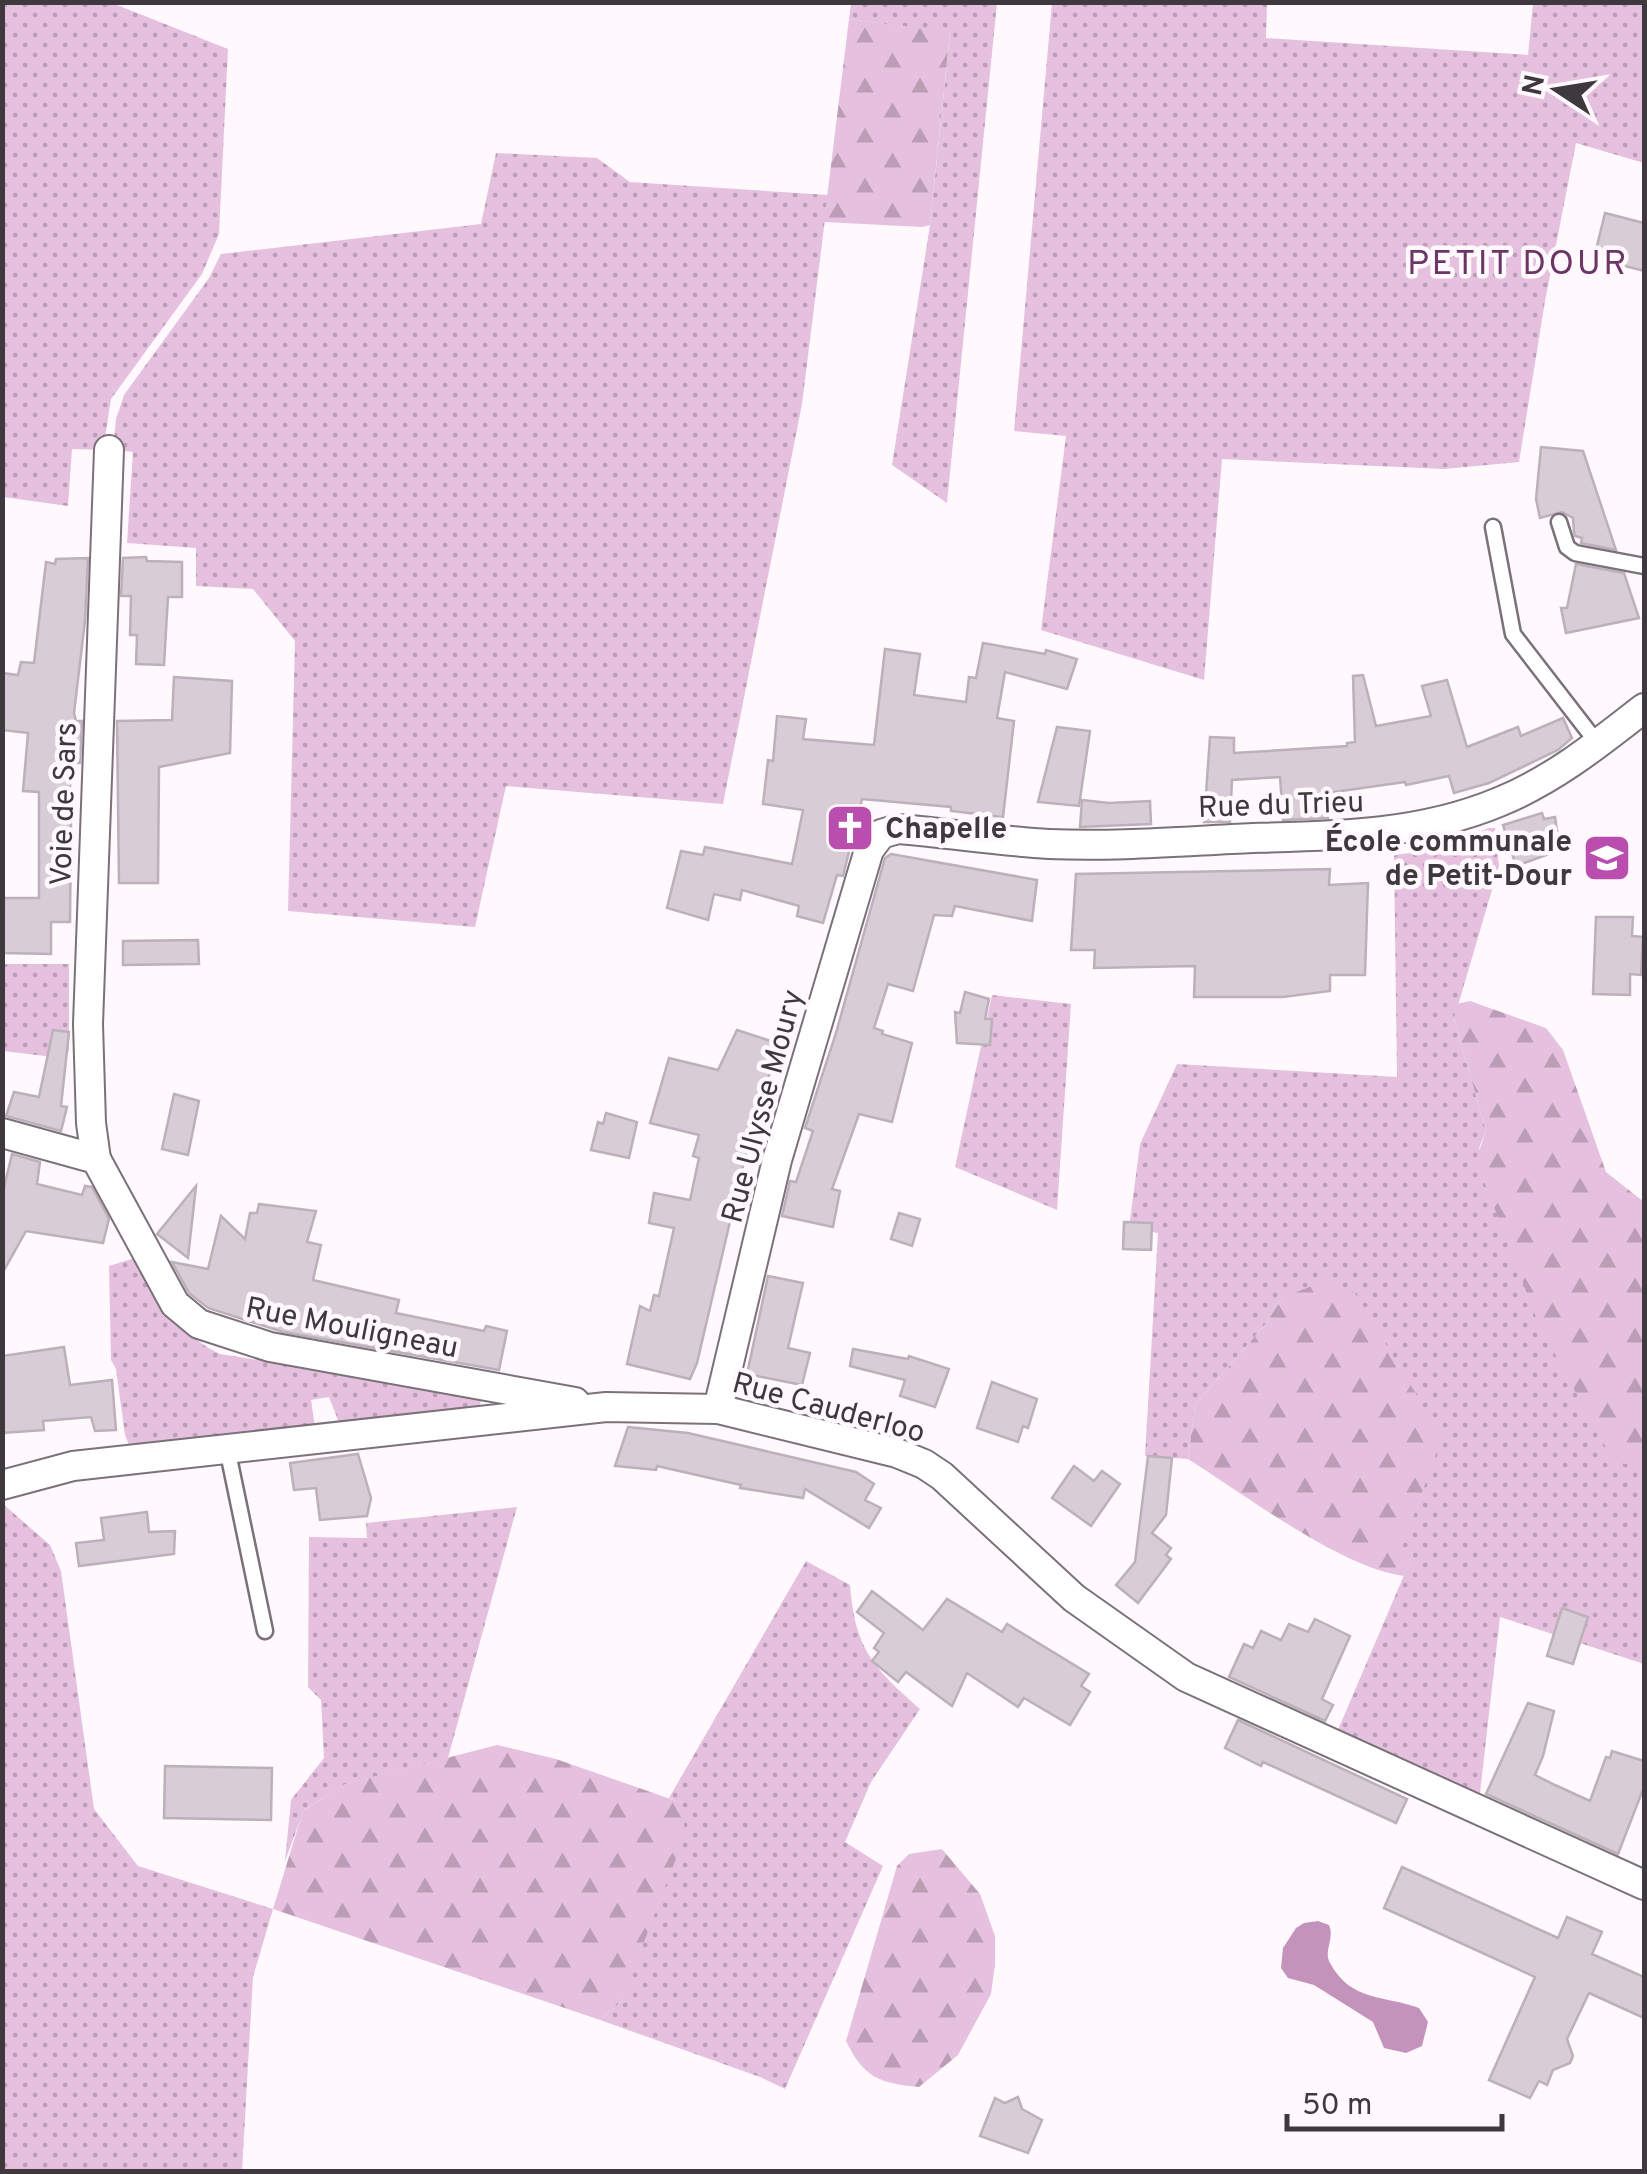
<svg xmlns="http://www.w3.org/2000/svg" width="1647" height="2174" viewBox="0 0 1647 2174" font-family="Overpass,sans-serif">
  <defs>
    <pattern id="grass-dots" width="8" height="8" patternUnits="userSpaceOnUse" patternTransform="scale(2.5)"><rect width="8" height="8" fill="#e5c1df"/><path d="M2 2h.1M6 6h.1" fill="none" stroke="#bb9eb6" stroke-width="1.8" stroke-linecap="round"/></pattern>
    <pattern id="forest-firs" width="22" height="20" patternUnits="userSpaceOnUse" patternTransform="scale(2.5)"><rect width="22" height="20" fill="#e5c1df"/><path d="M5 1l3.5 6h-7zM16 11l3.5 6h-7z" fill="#bb9eb6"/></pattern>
  </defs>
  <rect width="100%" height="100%" fill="#fff8fd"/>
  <g fill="url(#grass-dots)">
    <polygon points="2,3 112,3 228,49 219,234 202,274 111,399 103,450 72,449 68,506 3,497"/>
    <polygon points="851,3 997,3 947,503 892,465 930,225 950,33 849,19"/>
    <polygon points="1052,3 1267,3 1266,38 1528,55 1533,3 1644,3 1644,163 1576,143 1545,301 1519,462 1444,469 1222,459 1204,680 1041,630 1066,436 1014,431"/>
    <polygon points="496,153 597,158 630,182 828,195 802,404 723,804 506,786 475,927 288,911 295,641 253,589 196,586 196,548 127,543 133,452 113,450 116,419 124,395 209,278 221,254 481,224"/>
    <polygon points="1489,828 1495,828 1499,866 1454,1019 1486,1131 1479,1148 1625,1464 1644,1464 1644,1664 1500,1617 1480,1793 1338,1730 1413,1554 1402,1549 1283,1297 1264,1326 1195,1405 1188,1459 1145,1456 1158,1233 1129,1228 1140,1144 1177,1064 1397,1077 1394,855 1427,851"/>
    <polygon points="3,964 69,964 69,1051 50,1050 49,1056 45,1056 3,1051"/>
    <polygon points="992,995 1071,1004 1057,1210 955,1167"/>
    <path d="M 138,1257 C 161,1299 175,1332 220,1354 L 476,1394 L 482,1396 L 480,1405 L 473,1410 L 340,1425 L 329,1397 L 311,1400 L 315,1428 L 137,1448 L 129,1445 L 125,1435 L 116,1369 L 111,1360 L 109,1266 Z"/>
    <polygon points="3,1504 50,1545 61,1571 94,1809 138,1866 273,1909 253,1977 242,2171 3,2171"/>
    <polygon points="517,1507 448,1758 346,1784 304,1810 285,1861 291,1800 324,1758 321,1700 308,1687 309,1537 367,1538 366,1523"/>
    <path d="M 806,1561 L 850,1585 C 855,1650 874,1668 920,1709 L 871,1782 L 845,1842 L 883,1866 L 785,2089 L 760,2077 L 600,2020 L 621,2002 L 682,1803 L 669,1798 Z"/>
  </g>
  <g fill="url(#forest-firs)">
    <polygon points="849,19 950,32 930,225 922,227 824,222"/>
    <polygon points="1470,1001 1546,1028 1563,1050 1606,1172 1644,1202 1644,1464 1625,1464 1611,1457 1539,1325 1476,1160 1486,1131 1454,1019 1456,1004"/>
    <path d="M 1323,1282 L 1355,1293 L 1442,1437 L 1402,1548 L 1413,1554 L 1404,1576 C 1341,1568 1244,1494 1188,1459 L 1195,1405 L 1264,1326 L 1283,1297 Z"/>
    <polygon points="497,1745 556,1759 682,1803 685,1835 621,2002 600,2020 273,1909 303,1811 345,1784"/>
    <path d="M 942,1849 L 980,1894 L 995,1936 L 995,1964 L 991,1994 L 958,2055 L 919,2087 C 879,2083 864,2078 846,2041 L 897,1866 L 909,1854 Z"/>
  </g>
  <path fill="#c393bb" d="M 1318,1921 L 1329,1925 C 1335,1939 1323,1951 1330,1963 C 1351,2002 1384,1995 1419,2008 L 1428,2022 L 1422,2046 L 1406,2053 L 1384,2048 L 1373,2022 L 1314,1985 L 1288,1978 L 1281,1968 L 1283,1948 L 1296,1928 L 1304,1923 Z"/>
  <g fill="#d8cdd6" stroke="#bcb1ba" stroke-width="2.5">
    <polygon points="1605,213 1644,223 1644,271 1594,258"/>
    <polygon points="1541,447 1583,451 1616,550 1581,543 1582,538 1575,536 1574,532 1573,518 1562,512 1540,518 1536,499"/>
    <polygon points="146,557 147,561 182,562 182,597 168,597 164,665 136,664 137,635 130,635 131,596 121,596 123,558"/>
    <polygon points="88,558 85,621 74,713 76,721 82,721 80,763 72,763 67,822 71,822 70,922 51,922 51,954 3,953 4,898 39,898 39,792 23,791 28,733 2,730 2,673 18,675 21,662 34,663 46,562 55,564 56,559"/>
    <polygon points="1576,564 1624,573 1639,618 1566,633 1561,608 1567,608"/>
    <polygon points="983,643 1045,654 1046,650 1077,659 1067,689 1005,672 997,718 1014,721 1003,817 951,811 951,807 862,799 843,876 837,875 823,923 797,916 799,906 742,890 740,900 714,894 708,920 667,908 681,851 703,855 705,847 792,864 803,810 763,804 768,760 773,761 777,716 806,719 803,739 874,745 885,649 920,654 914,695 966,702 969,677 976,678"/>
    <polygon points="1363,675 1376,726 1431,716 1422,686 1447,680 1467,747 1518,727 1521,736 1563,718 1572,738 1558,750 1489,783 1454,793 1449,776 1406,785 1405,782 1327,793 1328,818 1283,820 1280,777 1232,780 1230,822 1204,822 1210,737 1234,738 1234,753 1347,746 1347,743 1355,742 1353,676"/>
    <polygon points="174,677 232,681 230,753 159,767 158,883 119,883 117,721 172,720"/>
    <polygon points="1057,727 1090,731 1079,806 1038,802"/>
    <polygon points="1082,800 1109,803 1150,801 1151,824 1080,827"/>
    <polygon points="1542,813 1544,819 1555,817 1560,850 1516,866 1503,825"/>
    <polygon points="891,854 1037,880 1032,921 955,906 952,916 934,915 913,991 888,984 874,1028 883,1031 882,1034 912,1043 892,1122 859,1114 832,1189 840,1191 833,1227 782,1216 790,1181 796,1182 813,1131 805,1128 836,1033 885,858"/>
    <polygon points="1330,869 1329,885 1368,883 1365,975 1330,975 1330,991 1283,997 1194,997 1195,966 1094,968 1095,950 1071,950 1076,874"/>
    <polygon points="1596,917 1633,917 1632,936 1643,937 1641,975 1630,974 1630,995 1593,994"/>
    <polygon points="198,940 199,964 123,965 123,941"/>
    <polygon points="965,992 989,999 985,1019 992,1019 990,1045 957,1043 955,1012 960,1013"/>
    <polygon points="53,1030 69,1032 61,1106 67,1107 61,1131 6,1116 14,1092 39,1097"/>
    <polygon points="737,1030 780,1044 754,1119 697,1363 690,1379 627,1364 640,1306 650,1311 654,1295 659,1296 674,1228 649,1223 654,1193 690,1200 699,1158 693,1156 699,1135 650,1123 669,1058 718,1070"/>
    <polygon points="174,1094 199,1101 188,1155 162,1149"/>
    <polygon points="606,1113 637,1122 629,1158 591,1150 598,1122 603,1124"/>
    <polygon points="12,1154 40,1162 37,1184 82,1195 85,1186 92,1187 109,1219 103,1243 26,1231 2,1274 2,1196"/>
    <polygon points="196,1186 188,1258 157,1234"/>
    <polygon points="259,1204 316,1211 307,1242 321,1245 313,1280 399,1300 396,1313 484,1331 486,1326 507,1331 499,1370 283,1332 208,1308 189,1293 172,1262 208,1269 221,1216 245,1239 250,1213 257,1213"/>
    <polygon points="899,1213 920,1219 912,1246 891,1239"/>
    <polygon points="1124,1222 1152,1223 1151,1250 1123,1249"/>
    <polygon points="768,1276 803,1283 788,1348 810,1353 802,1385 747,1374"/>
    <polygon points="64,1347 70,1385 112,1380 116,1430 95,1431 91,1417 43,1421 44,1430 2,1433 2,1356"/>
    <polygon points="853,1349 908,1359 909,1356 949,1369 935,1407 900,1396 905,1380 850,1366"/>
    <polygon points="992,1382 1037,1399 1028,1428 1023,1426 1018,1442 977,1428"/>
    <polygon points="628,1427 688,1433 856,1472 874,1484 865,1500 881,1508 869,1528 805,1489 803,1498 740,1488 741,1485 657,1466 656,1470 615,1466"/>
    <polygon points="358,1454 371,1498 367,1516 320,1520 316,1488 294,1490 290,1463"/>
    <polygon points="1148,1456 1172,1458 1166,1515 1152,1533 1171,1548 1166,1555 1171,1559 1138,1603 1116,1585 1135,1562"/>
    <polygon points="1074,1466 1094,1481 1102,1471 1120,1484 1091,1526 1052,1498"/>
    <polygon points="147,1512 149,1532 175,1531 174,1554 79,1566 76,1543 104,1540 101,1518"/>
    <polygon points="872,1591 923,1630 947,1599 1002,1632 1007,1624 1089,1674 1081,1686 1090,1692 1070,1725 1024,1698 1018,1707 967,1673 952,1706 906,1672 898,1682 872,1661 879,1652 874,1648 884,1633 857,1612"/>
    <polygon points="1562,1608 1588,1617 1573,1664 1547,1656"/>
    <polygon points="1315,1619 1350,1636 1322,1699 1333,1705 1325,1721 1229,1677 1244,1644 1253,1648 1261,1631 1281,1640 1289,1624 1308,1632"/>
    <polygon points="1528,1703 1554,1711 1543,1756 1535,1775 1555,1785 1590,1801 1606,1757 1610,1758 1612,1751 1644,1761 1644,1787 1618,1854 1486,1794"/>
    <polygon points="1238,1720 1407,1799 1396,1823 1263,1762 1261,1766 1225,1748"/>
    <polygon points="165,1766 272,1768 271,1820 164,1818"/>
    <polygon points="1402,1867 1558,1938 1567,1917 1602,1932 1592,1954 1644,1977 1644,2018 1589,1993 1567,2039 1573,2056 1570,2063 1553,2070 1547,2085 1539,2081 1530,2098 1489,2080 1535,1977 1384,1908"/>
    <polygon points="1018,2097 1022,2109 1042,2120 1028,2153 980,2136 995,2098 1005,2103"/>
  </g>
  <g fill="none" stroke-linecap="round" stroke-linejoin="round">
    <g stroke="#7b7179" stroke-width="19">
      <g id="service">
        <polyline points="1559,522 1567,547 1575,553 1644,566"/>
        <polyline points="1493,527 1513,634 1598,744"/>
        <polyline points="227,1448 265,1631"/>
      </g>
    </g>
    <g stroke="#7b7179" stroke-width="32">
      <g id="minor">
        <polyline points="2,1133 96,1159 175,1304 199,1324 270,1347 575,1402"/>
        <polyline points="96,1159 91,1123 88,1024 109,450"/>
        <path d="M 718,1409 L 777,1160 L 869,850 L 881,834 L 898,829 C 948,833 998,841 1049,844 C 1116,847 1185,841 1253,838 C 1337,836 1420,835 1499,802 C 1553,780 1598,744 1644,708"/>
        <polyline points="2,1485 73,1466 606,1407 718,1409 897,1453 924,1464 942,1476 1074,1598 1186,1677 1644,1885"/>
      </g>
    </g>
    <use href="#service" stroke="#fff" stroke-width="14"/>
    <use href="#minor" stroke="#fff" stroke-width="28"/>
  </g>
  <defs>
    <g id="church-square" transform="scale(2.5)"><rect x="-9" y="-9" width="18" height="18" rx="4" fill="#ba4eae" stroke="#fff8fd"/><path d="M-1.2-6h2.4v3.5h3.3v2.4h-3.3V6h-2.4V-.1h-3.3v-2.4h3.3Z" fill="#fff"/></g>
    <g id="school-square" transform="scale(2.5)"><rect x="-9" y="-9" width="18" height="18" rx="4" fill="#ba4eae" stroke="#fff8fd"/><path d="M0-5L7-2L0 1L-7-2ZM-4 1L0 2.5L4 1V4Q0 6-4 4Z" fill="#fff"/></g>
  </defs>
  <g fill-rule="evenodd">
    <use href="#church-square" x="850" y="828"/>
    <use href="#school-square" x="1607" y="858"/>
  </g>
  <g text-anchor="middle" stroke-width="9" stroke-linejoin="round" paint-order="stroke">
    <g font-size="30" fill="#3d393c" stroke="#fff8fd">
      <text transform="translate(63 804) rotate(-88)" y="10">Voie de Sars</text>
      <text transform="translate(1281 804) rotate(-2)" y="10">Rue du Trieu</text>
      <text transform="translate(762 1106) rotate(-75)" y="10">Rue Ulysse Moury</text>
      <text transform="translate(352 1327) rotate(11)" y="10">Rue Mouligneau</text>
      <text transform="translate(829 1407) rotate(15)" y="10">Rue Cauderloo</text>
    </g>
    <g font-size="30" font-weight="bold" fill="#3d393c" stroke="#fff8fd" text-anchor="start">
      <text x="885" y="838">Chapelle</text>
      <text x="1572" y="851" text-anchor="end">École communale<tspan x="1572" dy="34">de Petit-Dour</tspan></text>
    </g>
    <g font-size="35" letter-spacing="2.5" fill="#6b3665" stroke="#fff8fd">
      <text x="1518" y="274">PETIT DOUR</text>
    </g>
  </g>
  <rect width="1647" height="2174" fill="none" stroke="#3d393c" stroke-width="10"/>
  <g transform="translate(1557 90) rotate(282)" stroke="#fff8fd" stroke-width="8" paint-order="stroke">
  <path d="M0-8L18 38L0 25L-18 38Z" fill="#3d393c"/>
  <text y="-15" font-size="28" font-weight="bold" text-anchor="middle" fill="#3d393c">N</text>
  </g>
  <path d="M1287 2114v15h215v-15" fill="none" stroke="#3d393c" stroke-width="5"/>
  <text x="1302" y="2114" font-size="30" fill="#3d393c" stroke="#fff8fd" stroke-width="8" paint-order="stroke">50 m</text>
</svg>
